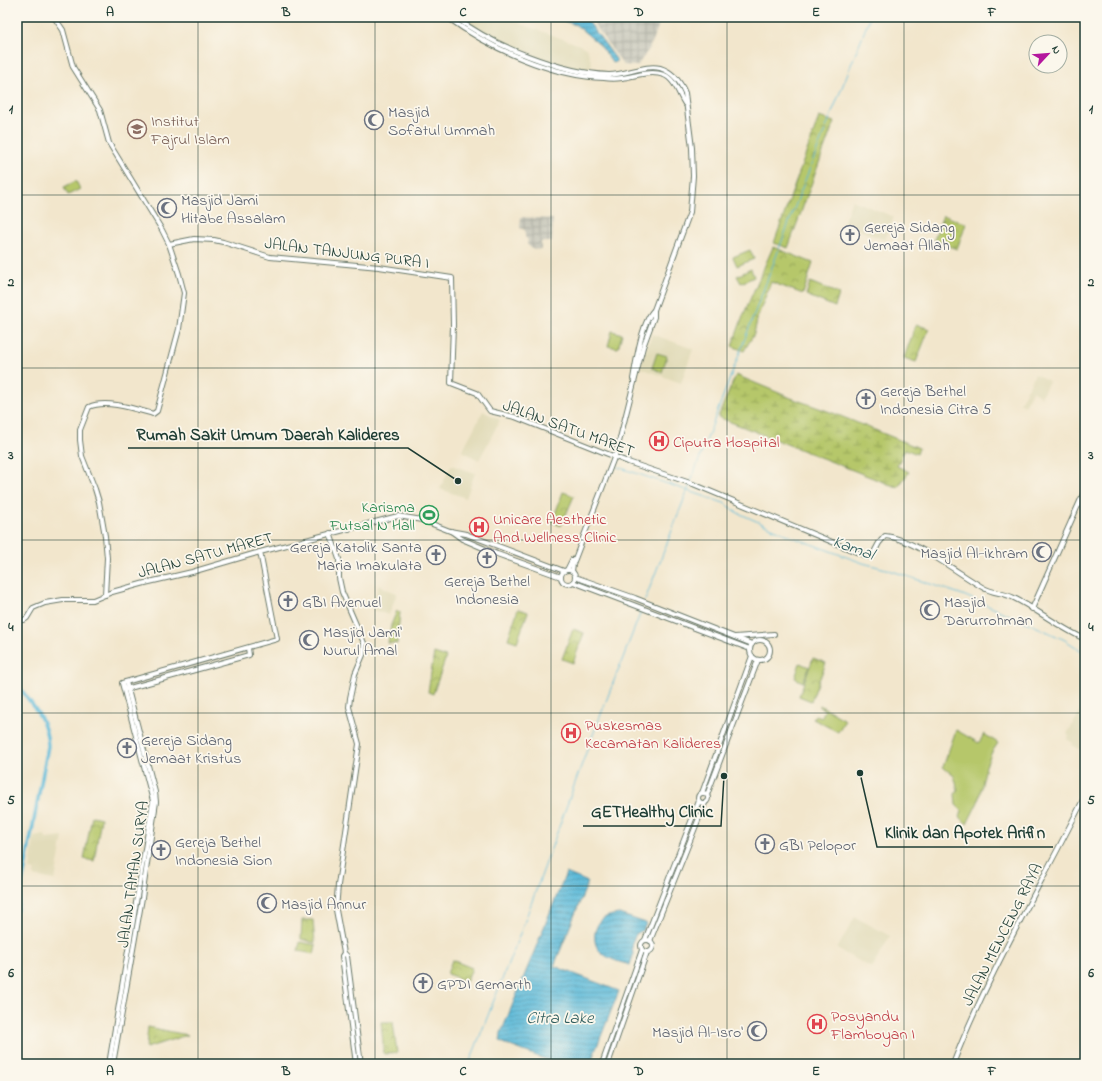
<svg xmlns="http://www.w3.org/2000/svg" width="1102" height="1081" viewBox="0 0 1102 1081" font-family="'Indie Flower',sans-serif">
  <defs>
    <pattern id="industrial-grid" width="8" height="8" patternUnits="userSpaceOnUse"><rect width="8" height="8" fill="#c5c5b8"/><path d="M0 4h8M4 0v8" fill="none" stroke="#9fa196"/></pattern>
    <pattern id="wetland-marsh" width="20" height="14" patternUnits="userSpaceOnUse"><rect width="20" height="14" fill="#b6c76a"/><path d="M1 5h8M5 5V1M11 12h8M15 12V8" fill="none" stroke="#93a358"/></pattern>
    <pattern id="park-crowns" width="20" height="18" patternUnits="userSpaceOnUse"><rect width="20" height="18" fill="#b6c76a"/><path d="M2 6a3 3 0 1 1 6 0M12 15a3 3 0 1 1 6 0" fill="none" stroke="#93a358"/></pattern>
    <pattern id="water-rules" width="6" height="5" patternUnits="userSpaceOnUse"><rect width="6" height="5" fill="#5bbad9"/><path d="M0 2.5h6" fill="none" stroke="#4b98b1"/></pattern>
  </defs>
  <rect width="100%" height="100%" fill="#fbf7ec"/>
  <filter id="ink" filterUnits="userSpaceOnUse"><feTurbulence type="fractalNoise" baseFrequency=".025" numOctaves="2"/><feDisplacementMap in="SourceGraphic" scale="8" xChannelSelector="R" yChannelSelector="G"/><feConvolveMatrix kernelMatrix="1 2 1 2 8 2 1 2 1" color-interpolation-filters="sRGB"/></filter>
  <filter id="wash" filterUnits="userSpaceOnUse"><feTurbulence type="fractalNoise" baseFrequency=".012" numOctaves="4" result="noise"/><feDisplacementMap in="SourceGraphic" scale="16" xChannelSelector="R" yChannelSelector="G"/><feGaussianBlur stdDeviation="0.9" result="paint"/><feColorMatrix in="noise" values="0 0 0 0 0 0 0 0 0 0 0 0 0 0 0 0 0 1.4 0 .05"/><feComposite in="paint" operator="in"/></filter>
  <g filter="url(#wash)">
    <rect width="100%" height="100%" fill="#f2e6cc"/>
    <g fill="#e2dcba">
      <polygon points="458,17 508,17 521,24 580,45 587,49 592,64 590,69 585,71 542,59 497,40 465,22"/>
      <polygon points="852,200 894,217 885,240 843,224"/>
      <polygon points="652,334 693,349 681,383 640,368"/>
      <polygon points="1035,374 1049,381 1041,397 1032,391 1025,406 1020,403"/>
      <polygon points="483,411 500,420 479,460 462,451"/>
      <polygon points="451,465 475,473 466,498 440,489"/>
      <polygon points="379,585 383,586 383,588 397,593 389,615 373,610 374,598"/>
      <polygon points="1085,703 1085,753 1072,745 1073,743 1067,739 1069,736 1067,734"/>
      <polygon points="45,835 46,839 63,837 55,880 33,876 35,870 30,870 34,837"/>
      <polygon points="855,917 890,936 872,968 837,949"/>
    </g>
    <g fill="url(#industrial-grid)">
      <polygon points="589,17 662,17 649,49 637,66 623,65"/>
      <polygon points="521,217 553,219 552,242 541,242 541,250 532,249 527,244 528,240 525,237 525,230 520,228"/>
    </g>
    <g fill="#b6c76a" stroke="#6a824f">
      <polygon points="76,181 80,189 68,195 64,187"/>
      <polygon points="750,250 754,259 737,266 733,257"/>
      <polygon points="751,269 754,277 741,283 737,276"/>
      <polygon points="612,331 622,334 618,348 608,346"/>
      <polygon points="657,353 667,356 662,372 652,368"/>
      <polygon points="800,663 809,667 803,682 795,678"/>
      <polygon points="820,705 845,720 838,732 813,719 815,715 821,718 825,710 819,707"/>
      <polygon points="956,730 979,743 984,734 998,743 992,752 986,766 978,802 967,824 960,817 962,811 956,805 955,794 958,790 954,776 943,767"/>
      <polygon points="300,942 316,945 314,954 298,951"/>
    </g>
    <polygon fill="url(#wetland-marsh)" stroke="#6a824f" points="736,375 791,398 833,413 919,448 917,454 905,449 897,466 909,472 898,487 888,484 718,417"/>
    <g fill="url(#park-crowns)" stroke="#6a824f">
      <polygon points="819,117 834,122 788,248 774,243"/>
      <polygon points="943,215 966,224 957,249 934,240"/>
      <polygon points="773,247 813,263 803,294 771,282 758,316 754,334 744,351 732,346 745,311"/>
      <polygon points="810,282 839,294 835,307 806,295"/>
      <polygon points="916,324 929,329 916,362 904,358"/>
      <polygon points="563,492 574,496 561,526 552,522"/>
      <polygon points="518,609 528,612 517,642 508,639"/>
      <polygon points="397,611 400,612 397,644 388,643 391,625"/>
      <polygon points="573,629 584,633 573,663 562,659"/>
      <polygon points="434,653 446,657 433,694 428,692"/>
      <polygon points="813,658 826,663 811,701 799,696"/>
      <polygon points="92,816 101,818 94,861 84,859"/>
      <polygon points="302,920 313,920 315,943 301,939"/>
      <polygon points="452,960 472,968 467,981 447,974"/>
      <polygon points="381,1022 393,1022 397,1053 384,1054"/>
      <polygon points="148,1027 187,1035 146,1048"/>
    </g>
    <g fill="url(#water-rules)" stroke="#3d7c86">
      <polygon points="553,17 585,17 616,59 616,62 613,63 600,45 581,29 576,25"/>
      <polygon points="566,873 588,882 554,966 619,991 590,1064 558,1064 505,1044 500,1041 501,1033"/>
      <path d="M 619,914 L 646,923 L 643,930 L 636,934 L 632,942 L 633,956 L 630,965 C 620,962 610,960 602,953 C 591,945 593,925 604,918 C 609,915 614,915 619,914 Z"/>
    </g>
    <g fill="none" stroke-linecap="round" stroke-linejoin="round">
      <g stroke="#5bbad9" stroke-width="1">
        <polyline points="615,466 724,503 736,512 792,537 863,563 886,569 963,595 1037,627 1065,640 1085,653"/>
        <polyline points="691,481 802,188 870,17"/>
        <polyline points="645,600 690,484"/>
        <polyline points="469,1064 523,926 587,750 642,609"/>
        <polyline points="1081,1064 1085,1058"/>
      </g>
      <path stroke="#5bbad9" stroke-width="3.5" d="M 17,684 C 32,705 47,719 48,746 L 17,910"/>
    </g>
  </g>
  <g filter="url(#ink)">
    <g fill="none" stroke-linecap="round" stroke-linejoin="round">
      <g stroke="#697869" stroke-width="6">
        <g id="minor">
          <path d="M 54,17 L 63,30 L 73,67 L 100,110 L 109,143 L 162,230 L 169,244 L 179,274 L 184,293 L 179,329 L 157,411 L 153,414 C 135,409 106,399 89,407 L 80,430 L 80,440 L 82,456 L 95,489 L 99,502 L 105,536 L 107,558 L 105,595"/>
          <path d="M 447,17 C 489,48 551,76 604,78 C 610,79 616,79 622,78 C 636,76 650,70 664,75 C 675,79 679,95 685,104"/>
          <path d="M 455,17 C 493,46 561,73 609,75 C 626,75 646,64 660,68 C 673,72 680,81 685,93 L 692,148 L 693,176 L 690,212 L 654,310 L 654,317 L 643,347 L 617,450 L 573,564 L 572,571"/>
          <path d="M 169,244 L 194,239 L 214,240 L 223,242 L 270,257 L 379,267 L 452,278 L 453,325 L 451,383 L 477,393 L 490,411 L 515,417 L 628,462 L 693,484 L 866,556 L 870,557 L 872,556 L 879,543 L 885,536 C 912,538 958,573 982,587 C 993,594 1003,592 1014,598 C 1038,610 1060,628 1085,639"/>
          <path d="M 633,379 C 636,362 642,321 654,310"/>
          <polyline points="451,531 462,539 497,554 561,577"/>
          <polyline points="330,533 339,559 339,578 342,592 364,643 363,655 355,674 350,698 349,707 359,744 338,885 336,910 344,953 347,956 361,1064"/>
          <polyline points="567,570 572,560"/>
          <circle cx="568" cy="577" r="7"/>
          <polyline points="575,577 635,598 752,644"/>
          <polyline points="573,582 750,649"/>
          <polyline points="1032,609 1085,490"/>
          <polyline points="17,620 24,620 27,618 33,608 45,603 63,600 93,600 112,592 145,583 192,572 260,552 398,516 422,520 450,531 466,534 564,571"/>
          <polyline points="735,637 774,634"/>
          <circle cx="760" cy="650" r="10"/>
          <polyline points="126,689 249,655 248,648"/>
          <circle cx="703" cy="798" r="5"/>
          <polyline points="702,793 752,656"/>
          <polyline points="707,795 758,660"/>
          <polyline points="645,940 699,801"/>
          <circle cx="647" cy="946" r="6"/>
          <polyline points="650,941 705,803"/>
          <polyline points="344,953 342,956 356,1064"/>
          <polyline points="109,1064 153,801 122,683 277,639 260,552"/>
          <polyline points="113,1064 142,898 156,802 155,792 126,682"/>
          <polyline points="602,1064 642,950"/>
          <polyline points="608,1064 647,952"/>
          <path d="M 953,1064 C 989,971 1041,885 1085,796"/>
        </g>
      </g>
      <use href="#minor" stroke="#fff" stroke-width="4"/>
    </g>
  </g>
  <path fill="none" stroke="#1f3d34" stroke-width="1" stroke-opacity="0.55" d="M 198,17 L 198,1064M 375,17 L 375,1064M 551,17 L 551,1064M 727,17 L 727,1064M 904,17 L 904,1064M 17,195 L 1085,195M 17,368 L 1085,368M 17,540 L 1085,540M 17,713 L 1085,713M 17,886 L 1085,886"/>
  <defs>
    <g id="mosque-ring" transform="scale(1)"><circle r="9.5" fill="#fbf7ec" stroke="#6b7280" stroke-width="1.5"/><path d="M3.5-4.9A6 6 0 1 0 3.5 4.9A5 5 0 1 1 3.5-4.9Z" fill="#6b7280"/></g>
    <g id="university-ring" transform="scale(1)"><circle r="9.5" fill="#fbf7ec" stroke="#8d6e63" stroke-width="1.5"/><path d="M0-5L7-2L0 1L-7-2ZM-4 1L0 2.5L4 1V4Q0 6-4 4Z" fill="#8d6e63"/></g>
    <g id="church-ring" transform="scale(1)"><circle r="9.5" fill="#fbf7ec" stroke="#6b7280" stroke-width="1.5"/><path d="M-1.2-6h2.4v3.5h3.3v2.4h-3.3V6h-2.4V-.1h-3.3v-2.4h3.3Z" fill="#6b7280"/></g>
    <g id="hospital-ring" transform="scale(1)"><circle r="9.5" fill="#fbf7ec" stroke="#e0444e" stroke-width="1.5"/><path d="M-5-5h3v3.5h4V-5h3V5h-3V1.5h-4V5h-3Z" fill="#e0444e"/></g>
    <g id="stadium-ring" transform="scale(1)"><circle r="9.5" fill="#fbf7ec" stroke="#2e9e5b" stroke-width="1.5"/><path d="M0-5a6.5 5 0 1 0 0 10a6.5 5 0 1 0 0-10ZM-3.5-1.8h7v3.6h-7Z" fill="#2e9e5b"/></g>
  </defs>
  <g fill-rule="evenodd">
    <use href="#mosque-ring" x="374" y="120"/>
    <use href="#university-ring" x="137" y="129"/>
    <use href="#mosque-ring" x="167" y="208"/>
    <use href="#church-ring" x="850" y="235"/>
    <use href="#church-ring" x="866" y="399"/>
    <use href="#hospital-ring" x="659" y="441"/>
    <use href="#stadium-ring" x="429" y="515"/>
    <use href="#hospital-ring" x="479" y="527"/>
    <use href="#mosque-ring" x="1042" y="552"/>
    <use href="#church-ring" x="436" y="555"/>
    <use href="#church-ring" x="487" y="558"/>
    <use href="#church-ring" x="288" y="601"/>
    <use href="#mosque-ring" x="930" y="610"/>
    <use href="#mosque-ring" x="309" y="640"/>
    <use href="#hospital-ring" x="571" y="733"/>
    <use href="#church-ring" x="127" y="748"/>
    <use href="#church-ring" x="765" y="844"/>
    <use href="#church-ring" x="161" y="850"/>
    <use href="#mosque-ring" x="267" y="903"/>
    <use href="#church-ring" x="423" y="983"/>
    <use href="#hospital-ring" x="817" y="1024"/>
    <use href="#mosque-ring" x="757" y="1031"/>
  </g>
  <g text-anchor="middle" stroke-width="3.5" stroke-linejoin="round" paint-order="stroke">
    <g font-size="16" fill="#5b616d" stroke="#fbf7ec" text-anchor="start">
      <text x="388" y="117">Masjid<tspan x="388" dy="18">Sofatul Ummah</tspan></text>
      <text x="181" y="205">Masjid Jami<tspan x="181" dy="18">Hitabe Assalam</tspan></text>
      <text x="864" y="232">Gereja Sidang<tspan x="864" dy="18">Jemaat Allah</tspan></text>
      <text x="880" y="396">Gereja Bethel<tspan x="880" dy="18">Indonesia Citra 5</tspan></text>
      <text x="422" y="552" text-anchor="end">Gereja Katolik Santa<tspan x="422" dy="18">Maria Imakulata</tspan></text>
      <text x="1028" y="558" text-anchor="end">Masjid Al-ikhram</text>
      <text x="487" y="586" text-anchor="middle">Gereja Bethel<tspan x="487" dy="18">Indonesia</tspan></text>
      <text x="302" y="607">GBI Avenuel</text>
      <text x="944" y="607">Masjid<tspan x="944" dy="18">Darurrohman</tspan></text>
      <text x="323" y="637">Masjid Jami'<tspan x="323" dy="18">Nurul Amal</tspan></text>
      <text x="141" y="745">Gereja Sidang<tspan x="141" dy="18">Jemaat Kristus</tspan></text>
      <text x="175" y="847">Gereja Bethel<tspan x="175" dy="18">Indonesia Sion</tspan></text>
      <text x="779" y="850">GBI Pelopor</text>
      <text x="281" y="909">Masjid Annur</text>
      <text x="437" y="989">GPDI Gemarth</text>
      <text x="743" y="1037" text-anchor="end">Masjid Al-Isro'</text>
    </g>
    <g font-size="16" fill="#785e54" stroke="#fbf7ec" text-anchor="start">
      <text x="151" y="126">Institut<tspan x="151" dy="18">Fajrul Islam</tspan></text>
    </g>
    <g font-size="16" fill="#1f3d34" stroke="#fbf7ec">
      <text transform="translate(347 252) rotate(7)" y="6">JALAN TANJUNG PURA I</text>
      <text transform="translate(569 427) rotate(20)" y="6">JALAN SATU MARET</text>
      <text transform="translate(205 554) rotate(-15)" y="6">JALAN SATU MARET</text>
      <text transform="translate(132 874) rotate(-82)" y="6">JALAN TAMAN SURYA</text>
      <text transform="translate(1001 934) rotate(-63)" y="6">JALAN MENCENG RAYA</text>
    </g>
    <g font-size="16" fill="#be3a42" stroke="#fbf7ec" text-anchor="start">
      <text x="673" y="447">Ciputra Hospital</text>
      <text x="493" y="524">Unicare Aesthetic<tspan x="493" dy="18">And Wellness Clinic</tspan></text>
      <text x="585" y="730">Puskesmas<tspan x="585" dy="18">Kecamatan Kalideres</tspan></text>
      <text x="831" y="1021">Posyandu<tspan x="831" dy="18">Flamboyan I</tspan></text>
    </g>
    <g font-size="16" fill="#27864d" stroke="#fbf7ec" text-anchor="end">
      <text x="415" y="512">Karisma<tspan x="415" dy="18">Futsal N Hall</tspan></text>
    </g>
    <g font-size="17" font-style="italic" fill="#2e5c5d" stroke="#fbf7ec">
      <text transform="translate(854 547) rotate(20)" y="6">Kamal</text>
      <text x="560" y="1023">Citra Lake</text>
    </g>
  </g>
  <path fill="none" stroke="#1f3d34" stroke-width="1.5" d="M458 481L408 448H128M724 776L721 826H583M860 773L877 847H1053"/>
  <g fill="#1f3d34" stroke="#fbf7ec" stroke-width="1.5">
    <circle cx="458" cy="481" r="4"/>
    <circle cx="724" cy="776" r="4"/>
    <circle cx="860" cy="773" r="4"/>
  </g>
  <g font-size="17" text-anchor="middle" font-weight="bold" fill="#1f3d34" stroke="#fbf7ec" stroke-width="3.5" stroke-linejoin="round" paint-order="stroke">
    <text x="268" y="440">Rumah Sakit Umum Daerah Kalideres</text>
    <text x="652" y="817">GETHealthy Clinic</text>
    <text x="965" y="838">Klinik dan Apotek Arifin</text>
  </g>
  <rect width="1102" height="1081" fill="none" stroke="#fbf7ec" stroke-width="44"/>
  <g transform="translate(1048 54) rotate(64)"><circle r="19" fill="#fbf7ec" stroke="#a3ada2"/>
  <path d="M0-3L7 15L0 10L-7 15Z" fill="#b5179e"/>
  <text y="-6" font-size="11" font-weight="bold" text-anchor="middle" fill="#1f3d34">N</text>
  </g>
  <rect x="22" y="22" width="1058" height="1037" fill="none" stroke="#1f3d34" stroke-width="1.5"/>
  <g font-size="13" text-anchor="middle" font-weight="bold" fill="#1f3d34">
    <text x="110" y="16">A</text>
    <text x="286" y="16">B</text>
    <text x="463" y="16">C</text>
    <text x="639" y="16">D</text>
    <text x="816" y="16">E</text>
    <text x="992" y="16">F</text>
    <text x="11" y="113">1</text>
    <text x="1091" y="113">1</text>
    <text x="11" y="286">2</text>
    <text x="1091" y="286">2</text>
    <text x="11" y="459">3</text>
    <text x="1091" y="459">3</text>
    <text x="11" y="631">4</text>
    <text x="1091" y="631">4</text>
    <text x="11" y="804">5</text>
    <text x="1091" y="804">5</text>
    <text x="11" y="977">6</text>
    <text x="1091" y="977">6</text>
    <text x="110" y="1075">A</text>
    <text x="286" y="1075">B</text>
    <text x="463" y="1075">C</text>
    <text x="639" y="1075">D</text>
    <text x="816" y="1075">E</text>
    <text x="992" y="1075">F</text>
  </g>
</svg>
